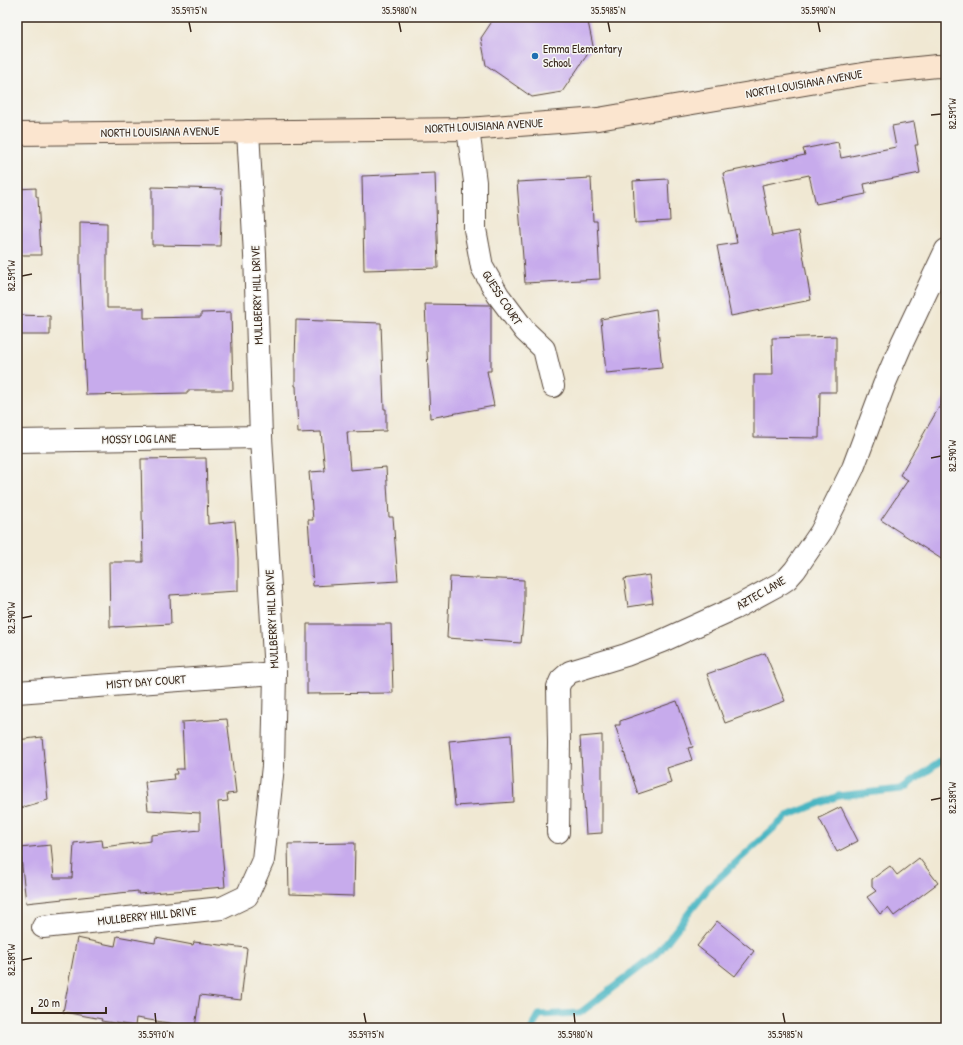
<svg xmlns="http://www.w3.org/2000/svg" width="963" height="1045" viewBox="0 0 963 1045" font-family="'Patrick Hand',sans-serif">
  <rect width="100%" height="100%" fill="#f6f6f2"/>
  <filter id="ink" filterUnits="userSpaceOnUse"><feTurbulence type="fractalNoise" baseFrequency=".025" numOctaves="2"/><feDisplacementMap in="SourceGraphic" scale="8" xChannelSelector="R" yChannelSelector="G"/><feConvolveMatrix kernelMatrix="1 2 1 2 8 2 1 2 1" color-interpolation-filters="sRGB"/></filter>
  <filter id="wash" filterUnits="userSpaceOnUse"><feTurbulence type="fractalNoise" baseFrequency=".012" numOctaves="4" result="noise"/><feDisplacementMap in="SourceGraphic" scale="16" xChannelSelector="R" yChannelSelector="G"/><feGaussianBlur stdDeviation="0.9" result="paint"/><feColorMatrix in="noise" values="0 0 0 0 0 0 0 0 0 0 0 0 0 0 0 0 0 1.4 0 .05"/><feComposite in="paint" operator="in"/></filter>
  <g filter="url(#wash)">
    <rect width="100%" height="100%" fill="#f0e8d3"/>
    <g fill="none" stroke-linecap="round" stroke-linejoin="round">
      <polyline stroke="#47b5c2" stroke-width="7" points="532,1028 539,1015 580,1013 658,953 709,887 787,816 838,796 901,789 946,758"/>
    </g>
    <g id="blocks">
      <g fill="#c7abec">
        <polygon points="495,17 587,17 593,46 562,92 532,97 486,65 481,38"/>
        <polygon points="914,122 918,145 915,145 920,173 864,184 866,194 816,204 809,175 762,185 772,236 799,231 811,300 731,316 717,246 737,243 723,173 767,164 767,163 805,155 803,149 838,142 841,158 896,147 892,126"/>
        <polygon points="435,173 438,268 364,270 362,176"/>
        <polygon points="591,178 593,221 597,221 600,279 525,283 517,182"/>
        <polygon points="668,179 670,221 635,223 633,181"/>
        <polygon points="152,187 222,189 220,246 152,245"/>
        <polygon points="36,188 36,196 38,197 41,255 17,255 17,189"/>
        <polygon points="80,222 107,223 107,308 144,308 144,318 201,317 201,313 231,312 233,390 188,390 188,393 86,395 80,271"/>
        <polygon points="425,304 490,305 491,306 491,371 487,371 494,406 430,418"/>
        <polygon points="656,309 662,368 606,373 601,319"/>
        <polygon points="17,315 50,316 50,335 17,335"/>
        <polygon points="296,320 381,323 384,409 386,409 386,431 347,432 350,470 386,467 389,517 393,517 398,581 313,586 308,520 313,520 309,472 325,471 321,432 298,433 296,386 295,386 295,366"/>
        <polygon points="836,336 836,392 820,392 819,438 754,437 754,375 773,375 772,338"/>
        <polygon points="946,395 946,562 881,520 908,480 900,475"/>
        <polygon points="206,458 208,524 235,521 238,558 238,591 170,595 171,624 110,627 109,562 143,562 141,459"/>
        <polygon points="649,575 653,603 628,607 624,579"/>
        <polygon points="450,577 524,580 524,612 521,643 447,638"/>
        <polygon points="307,624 391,624 393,693 307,694"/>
        <polygon points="765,653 785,701 725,723 707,674"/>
        <polygon points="677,701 693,747 688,748 692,760 667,768 671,783 638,794 615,725 620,725 620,721"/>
        <polygon points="227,719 236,793 227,794 228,801 218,802 225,887 138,894 138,891 26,903 20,848 51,845 54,878 72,878 74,843 102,840 103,847 151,841 151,835 200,830 200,813 148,810 145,782 174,779 173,774 177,774 176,769 184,769 182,722"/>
        <polygon points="511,735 514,802 455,806 449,741"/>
        <polygon points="602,735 602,833 586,834 580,737"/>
        <polygon points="42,737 48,800 17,809 17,740"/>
        <polygon points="841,807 858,841 837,852 819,818"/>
        <polygon points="355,843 354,896 289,894 288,844"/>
        <polygon points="919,858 938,883 894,916 888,908 880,914 867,897 876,891 872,887 872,879 890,866 897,875"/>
        <polygon points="717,921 754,951 735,976 697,946"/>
        <polygon points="117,936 155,943 156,938 193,945 194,942 247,948 241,1000 200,995 195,1027 136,1018 135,1026 101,1021 102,1019 63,1012 77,938 115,946"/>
      </g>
    </g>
  </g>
  <g filter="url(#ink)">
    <use href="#blocks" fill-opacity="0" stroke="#564639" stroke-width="1"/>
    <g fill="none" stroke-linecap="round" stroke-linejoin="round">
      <g stroke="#564639" stroke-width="24">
        <g id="street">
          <polyline points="468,129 475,182 475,229 482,267 498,295 525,331 544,349 553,386"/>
          <polyline points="17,441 261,437"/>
          <polyline points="17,692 275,673"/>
          <polyline points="558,832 559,743 558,687 561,680 570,672 626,655 662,641 735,608 781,583 787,579 795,570 821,532 853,468 884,385 902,343 946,250"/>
          <polyline points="43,927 222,908 247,896 263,860 273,766 275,673 261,437 255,255 248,131"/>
        </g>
      </g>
      <g stroke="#564639" stroke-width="24">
        <polyline id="secondary" points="17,134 468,129 598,119 869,73 937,66 946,67"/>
      </g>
      <use href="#street" stroke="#fff" stroke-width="22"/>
      <use href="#secondary" stroke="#fbe5cf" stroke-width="22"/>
    </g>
  </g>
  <path fill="none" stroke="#3b2a1e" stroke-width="1.5" d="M 189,22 L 191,32M 399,22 L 401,32M 608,22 L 610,32M 818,22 L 820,32M 931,115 L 941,114M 22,276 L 32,274M 931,458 L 941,456M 22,618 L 32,616M 931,800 L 941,798M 22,960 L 32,958M 155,1013 L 156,1023M 364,1013 L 366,1023M 574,1013 L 575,1023M 783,1013 L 785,1023"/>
  <circle fill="#1f6fb2" stroke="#f6f6f2" stroke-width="1.5" cx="535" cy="56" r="4"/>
  <g text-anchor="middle" stroke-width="3" stroke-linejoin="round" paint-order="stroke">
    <g font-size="12" fill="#3b2a1e" stroke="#f6f6f2" text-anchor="start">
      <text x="543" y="53">Emma Elementary<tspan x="543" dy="14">School</tspan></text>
    </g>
    <g font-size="12" fill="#3b2a1e" stroke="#f6f6f2">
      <text transform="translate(804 84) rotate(-10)" y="4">NORTH LOUISIANA AVENUE</text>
      <text transform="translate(484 126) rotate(-3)" y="4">NORTH LOUISIANA AVENUE</text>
      <text transform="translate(160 132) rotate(-1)" y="4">NORTH LOUISIANA AVENUE</text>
      <text transform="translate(257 295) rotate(-92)" y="4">MULLBERRY HILL DRIVE</text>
      <text transform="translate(502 298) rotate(57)" y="4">GUESS COURT</text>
      <text transform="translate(139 439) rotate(-1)" y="4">MOSSY LOG LANE</text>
      <text transform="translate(761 593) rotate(-30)" y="4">AZTEC LANE</text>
      <text transform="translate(272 619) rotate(-93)" y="4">MULLBERRY HILL DRIVE</text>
      <text transform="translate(146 682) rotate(-4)" y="4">MISTY DAY COURT</text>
      <text transform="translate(147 916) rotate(-6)" y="4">MULLBERRY HILL DRIVE</text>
    </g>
  </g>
  <rect width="963" height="1045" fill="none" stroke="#f6f6f2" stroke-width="44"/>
  <path d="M32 1007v6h74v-6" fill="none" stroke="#3b2a1e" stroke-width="2"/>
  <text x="38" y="1007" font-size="12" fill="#3b2a1e" stroke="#f6f6f2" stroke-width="3" paint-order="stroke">20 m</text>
  <rect x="22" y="22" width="919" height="1001" fill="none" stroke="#3b2a1e" stroke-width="1.5"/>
  <g font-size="10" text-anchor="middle" fill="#3b2a1e">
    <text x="189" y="14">35.5975°N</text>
    <text x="399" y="14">35.5980°N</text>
    <text x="608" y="14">35.5985°N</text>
    <text x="818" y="14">35.5990°N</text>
    <text transform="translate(952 114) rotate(-90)" y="4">82.591°W</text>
    <text transform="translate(11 276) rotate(-90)" y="4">82.591°W</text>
    <text transform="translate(952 456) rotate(-90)" y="4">82.590°W</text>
    <text transform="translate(11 618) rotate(-90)" y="4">82.590°W</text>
    <text transform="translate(952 798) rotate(-90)" y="4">82.589°W</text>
    <text transform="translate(11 960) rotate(-90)" y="4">82.589°W</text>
    <text x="156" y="1038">35.5970°N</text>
    <text x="366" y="1038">35.5975°N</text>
    <text x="575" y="1038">35.5980°N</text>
    <text x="785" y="1038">35.5985°N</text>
  </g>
</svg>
